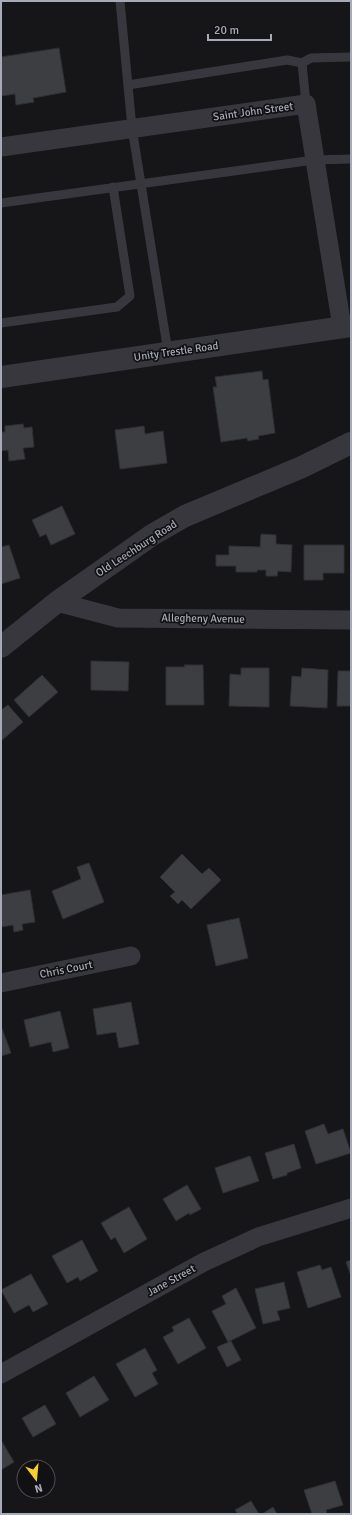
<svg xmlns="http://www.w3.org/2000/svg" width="352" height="1515" viewBox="0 0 352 1515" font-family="Signika,sans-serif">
  <rect width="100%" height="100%" fill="#161618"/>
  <g fill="#3d3e42" stroke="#303034">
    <polygon points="59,48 66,92 33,98 34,102 16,105 15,94 1,96 1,57"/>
    <polygon points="262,371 263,380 268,379 275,433 258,436 259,439 248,441 247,438 221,442 213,387 217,387 215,377"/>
    <polygon points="23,424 24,428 32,427 34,447 23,448 25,459 9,461 8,450 1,451 1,432 5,432 5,426"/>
    <polygon points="144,426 145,434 163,431 167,463 120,469 115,430"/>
    <polygon points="62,506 75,534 51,545 46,534 40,537 32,520"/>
    <polygon points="261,534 276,535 276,544 292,545 291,572 278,571 277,576 266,576 266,570 257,570 257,572 236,572 236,566 216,566 216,555 229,555 229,546 260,547"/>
    <polygon points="9,545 20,578 1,584 1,547"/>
    <polygon points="304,545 344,545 344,573 323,573 323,580 304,580"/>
    <polygon points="91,661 129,662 128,691 91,690"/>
    <polygon points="184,665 203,665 204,705 166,705 166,667 185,667"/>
    <polygon points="241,668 269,668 269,707 229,706 230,674 241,675"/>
    <polygon points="302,668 328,670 327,708 290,706 292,676 301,677"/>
    <polygon points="338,671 351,671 351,706 337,706"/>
    <polygon points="42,675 58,692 29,717 14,700"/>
    <polygon points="8,705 23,722 1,741 1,710"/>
    <polygon points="182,854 202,874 209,868 221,880 191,909 182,900 178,904 170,896 175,892 160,877"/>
    <polygon points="89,863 104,902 63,919 52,891 81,879 77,867"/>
    <polygon points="30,890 35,922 22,924 23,930 14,932 13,925 1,927 1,895"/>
    <polygon points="239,918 248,958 216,966 207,925"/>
    <polygon points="131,1002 139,1044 119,1048 116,1032 97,1035 93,1009"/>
    <polygon points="60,1011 69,1048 53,1052 51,1042 30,1047 24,1020"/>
    <polygon points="1,1026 11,1053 1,1056"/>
    <polygon points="324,1124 328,1134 343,1129 351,1153 316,1164 305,1131"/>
    <polygon points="294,1144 301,1168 287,1173 287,1175 273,1179 265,1153"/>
    <polygon points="250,1156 259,1181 223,1193 215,1168"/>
    <polygon points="187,1185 201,1209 190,1215 189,1213 176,1221 163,1199"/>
    <polygon points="129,1207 147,1239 124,1253 115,1237 111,1240 101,1223"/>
    <polygon points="82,1240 98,1271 80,1281 78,1277 67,1283 52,1256"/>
    <polygon points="351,1260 351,1276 346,1262"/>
    <polygon points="320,1265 322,1270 331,1267 341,1297 308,1308 297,1272"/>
    <polygon points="31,1274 48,1304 33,1312 29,1305 14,1313 1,1290"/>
    <polygon points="284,1282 290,1308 277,1311 280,1320 263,1324 255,1289"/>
    <polygon points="236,1288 256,1328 228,1342 212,1311 226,1304 222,1296"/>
    <polygon points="189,1318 206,1348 178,1364 163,1337 174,1331 172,1327"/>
    <polygon points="231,1341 241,1360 227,1367 217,1347"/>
    <polygon points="145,1348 157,1370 152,1373 158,1384 135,1397 116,1364"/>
    <polygon points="94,1376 109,1400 80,1417 66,1393"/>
    <polygon points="45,1405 56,1424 33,1437 22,1418"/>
    <polygon points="1,1440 14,1462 1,1470"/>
    <polygon points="335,1481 343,1505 326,1510 327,1514 312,1514 304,1490"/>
    <polygon points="251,1501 259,1514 238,1514 235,1510"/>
    <polygon points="273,1507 277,1514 262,1514"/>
  </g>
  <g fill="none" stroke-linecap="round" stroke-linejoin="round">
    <g stroke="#37373d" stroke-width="9">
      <polyline points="120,1 132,128 168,352"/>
      <polyline points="302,63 306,104"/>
      <polyline points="128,85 287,60 302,63 311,58 351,57"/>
      <polyline points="1,203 314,160 351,159"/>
      <polyline points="1,323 117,307 130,296 113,187"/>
    </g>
    <g stroke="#37373d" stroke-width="19">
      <polyline points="1,147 306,104 342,327"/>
      <polyline points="57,602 118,618 351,620"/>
      <polyline points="1,983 131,956"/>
      <polyline points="1,1374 204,1262 258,1237 351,1208"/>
    </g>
    <g stroke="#37373d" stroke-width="22">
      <polyline points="1,377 351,326"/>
      <polyline points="1,647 57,602 152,535 185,516 302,467 351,443"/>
    </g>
  </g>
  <g text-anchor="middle" stroke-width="3.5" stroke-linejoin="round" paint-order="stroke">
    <g font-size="11" fill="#a7aab8" stroke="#111113">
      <text transform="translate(253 111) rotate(-8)" y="4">Saint John Street</text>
      <text transform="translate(176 351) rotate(-8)" y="4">Unity Trestle Road</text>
      <text transform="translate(136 548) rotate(-33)" y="4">Old Leechburg Road</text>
      <text transform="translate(203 618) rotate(1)" y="4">Allegheny Avenue</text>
      <text transform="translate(66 969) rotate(-11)" y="4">Chris Court</text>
      <text transform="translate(171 1280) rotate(-29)" y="4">Jane Street</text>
    </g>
  </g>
  <rect width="352" height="1515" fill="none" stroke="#a7aab8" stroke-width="4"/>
  <g transform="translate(36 1479) rotate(164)"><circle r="19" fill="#111113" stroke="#4d4e55"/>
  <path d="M0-3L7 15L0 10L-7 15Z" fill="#f6d02f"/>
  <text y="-6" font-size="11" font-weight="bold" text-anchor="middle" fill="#a7aab8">N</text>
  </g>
  <path d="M208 34v6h63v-6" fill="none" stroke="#a7aab8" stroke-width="2"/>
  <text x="214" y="34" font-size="12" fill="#a7aab8" stroke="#111113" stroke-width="3" paint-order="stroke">20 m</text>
</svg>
